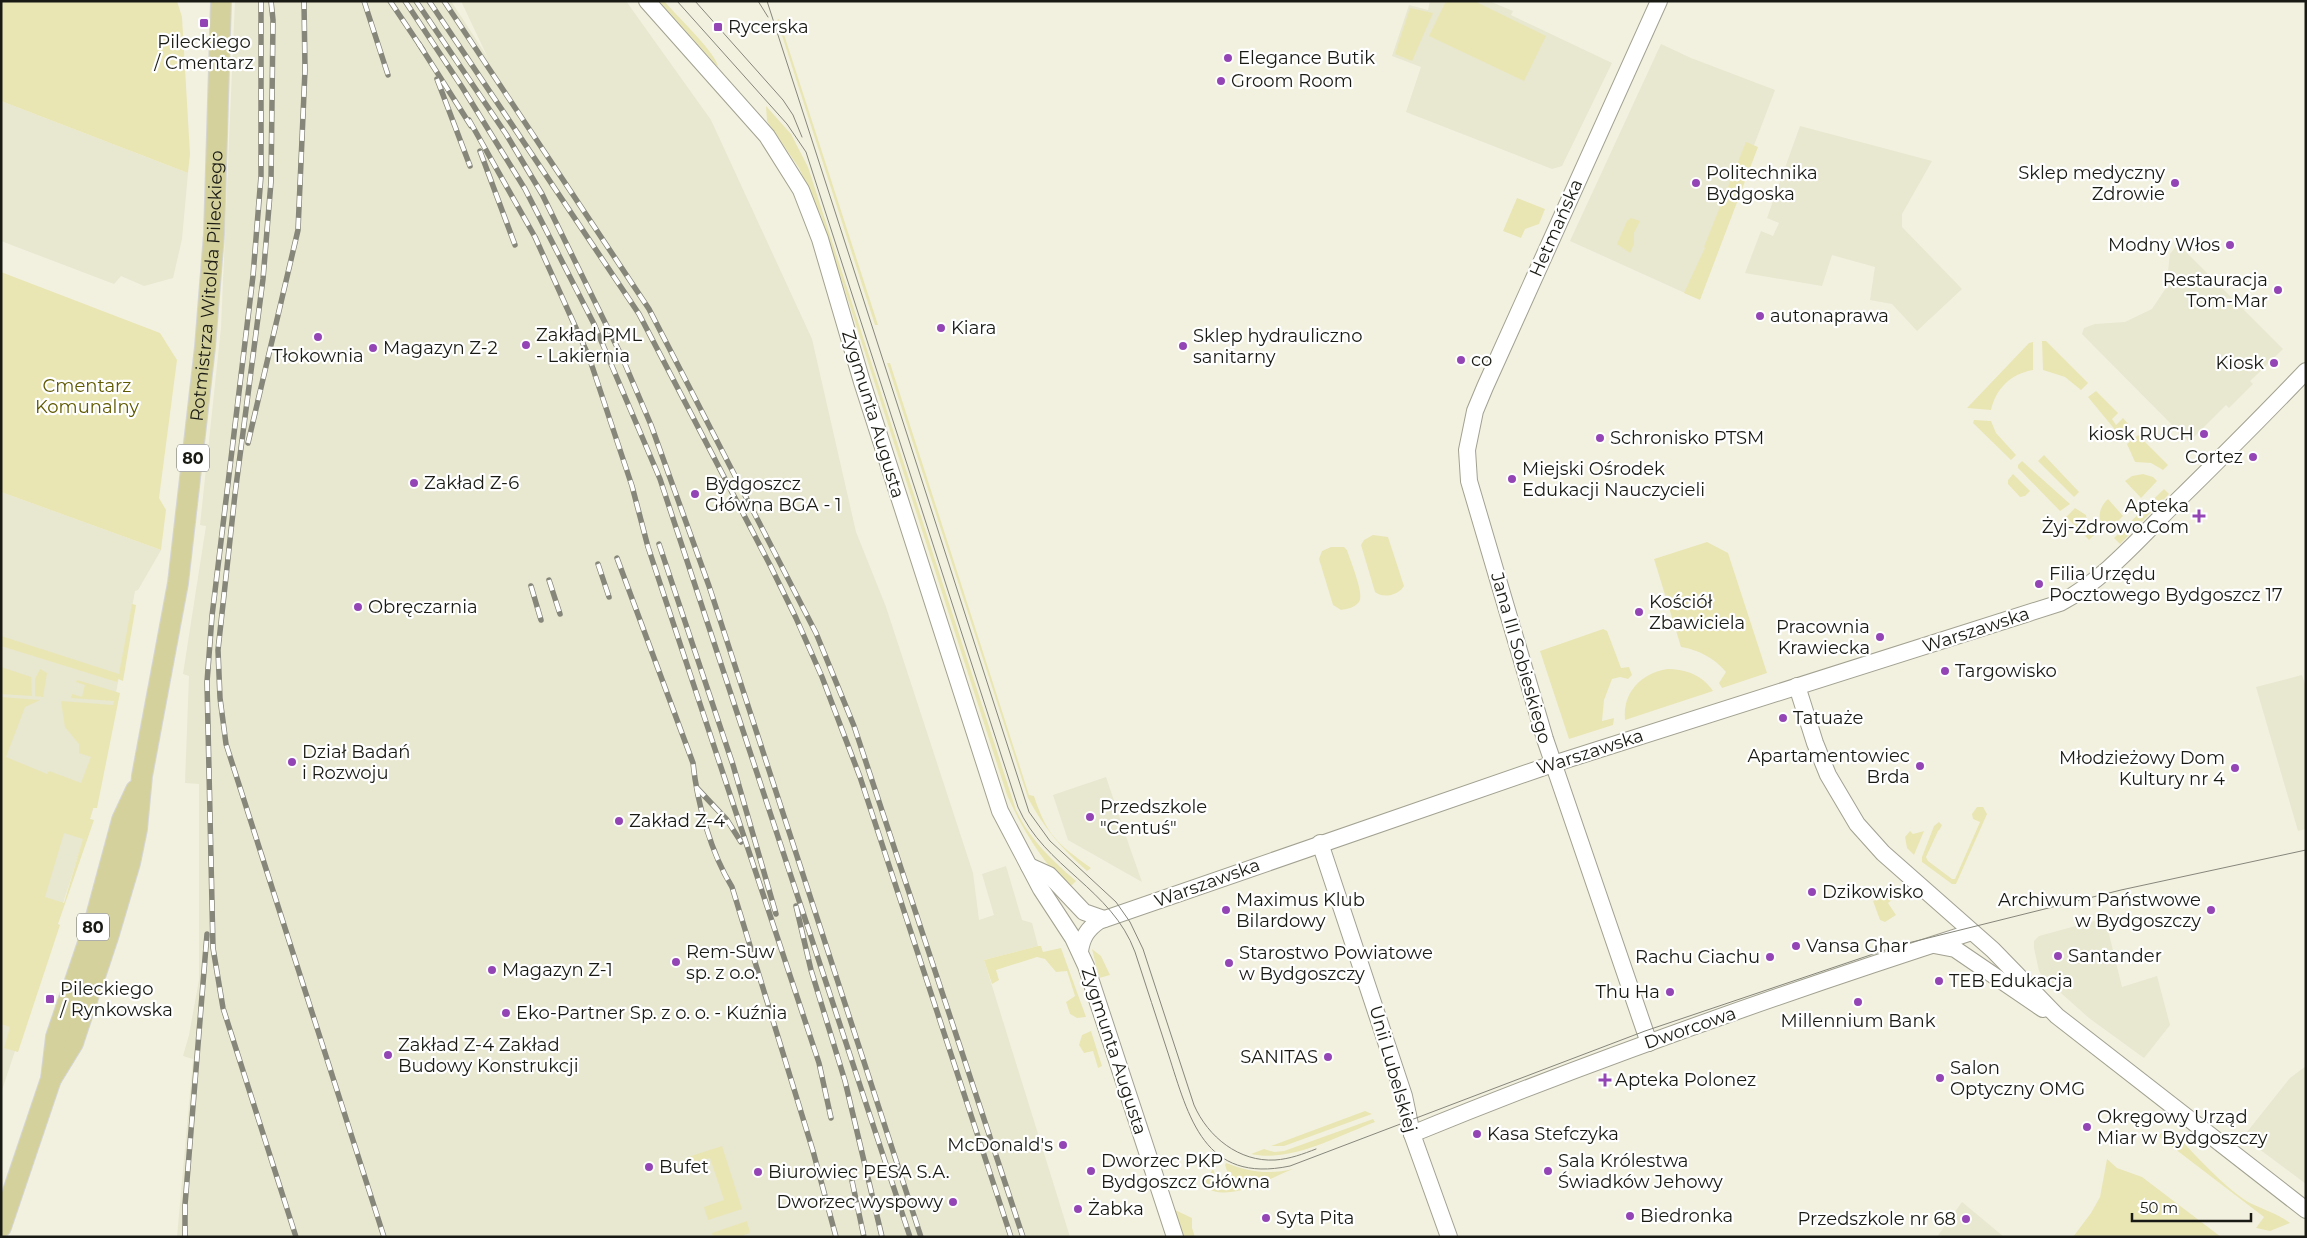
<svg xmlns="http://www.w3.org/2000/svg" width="2307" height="1238" viewBox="0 0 2307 1238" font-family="Montserrat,sans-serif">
  <rect width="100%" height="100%" fill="#f2f1e0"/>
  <g fill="#e8e7cf">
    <polygon points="235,1 451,1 488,58 461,1 626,1 711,120 812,339 856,532 886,607 973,873 979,920 994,915 982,874 1006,866 1022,920 1032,923 1038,946 984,960 1070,1237 177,1237 193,1059 183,1056 189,1035 199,980 199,784 185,783 189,676 183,674 206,526 200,525 221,328"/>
    <polygon points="1430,1 1489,1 1513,11 1511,15 1612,63 1562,166 1552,169 1406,112 1421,67 1392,56 1409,5 1428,10"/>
    <polygon points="1661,44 1691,58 1775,90 1696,298 1570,241"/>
    <polygon points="1,101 188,173 182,239 173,278 144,286 121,276 114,284 1,241"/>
    <polygon points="1800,126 1932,161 1902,214 1902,227 1962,289 1917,331 1892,304 1870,300 1875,267 1832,255 1822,286 1745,273 1761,231 1773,236 1779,223 1767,218"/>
    <polygon points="2178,244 2283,349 2250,381 2253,384 2229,408 2226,405 2189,442 2082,334 2084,328 2095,324 2125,322 2152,309 2166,288 2170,254"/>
    <polygon points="1,492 161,550 138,590 135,591 96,800 20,1038 18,1052 15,1051 1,1093"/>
    <polygon points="2302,675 2306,687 2306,829 2298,831 2256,687"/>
    <polygon points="1106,777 1131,851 1142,882 1068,840 1053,795"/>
    <polygon points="2105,918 2122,987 2157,976 2170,1025 2144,1058 2089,1018 2042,976 2039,971 2034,948 2034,941 2039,936"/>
    <polygon points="2306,1066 2306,1184 2243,1137 2290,1078"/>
    <polygon points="1962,1202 2004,1237 1937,1237"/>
  </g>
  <g fill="#e9e6b4" fill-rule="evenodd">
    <polygon points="1,1 177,1 182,17 190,154 188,173 1,101"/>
    <path d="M 659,1 L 664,1 C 674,13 718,55 718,67 Z"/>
    <polygon points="1446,1 1474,1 1546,36 1524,81 1429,36"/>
    <polygon points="1410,8 1433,13 1412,61 1395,54"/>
    <polygon points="779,19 878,325 875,325 777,20"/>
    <path d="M 766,106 L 791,134 L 808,167 L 1016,810 C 1030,840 1052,860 1076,881 L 1068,889 C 1041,858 1024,833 1007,795 L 821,216 L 799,168 L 767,121 Z"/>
    <polygon points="1746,142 1758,147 1700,300 1684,293 1705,248 1704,247"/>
    <polygon points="1517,198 1545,209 1539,224 1525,229 1521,238 1503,231"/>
    <polygon points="1631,218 1640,221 1634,233 1634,244 1630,253 1617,244 1627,221"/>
    <polygon points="1,272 160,333 177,360 159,498 166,510 161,550 1,492"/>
    <polygon points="2042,341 2046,341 2088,383 2081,390 2065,377 2043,370"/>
    <path d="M 2033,342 L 2033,370 C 2011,374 1996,388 1991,410 L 1967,408 L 2029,343 Z"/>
    <path d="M 887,363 L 890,363 L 1029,795 L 1034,796 C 1047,836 1058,844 1091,868 L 1087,871 C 1062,849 1043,827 1028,798 Z"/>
    <polygon points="2096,391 2118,413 2112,419 2116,425 2123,418 2129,425 2129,429 2121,437 2088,397"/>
    <polygon points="1974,420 1991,421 1996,433 2016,455 2011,460 1973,423"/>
    <polygon points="2138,435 2168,465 2163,470 2151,463 2135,462 2127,444"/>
    <polygon points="2044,455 2079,492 2074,497 2038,461"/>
    <polygon points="2022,461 2070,504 2060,511 2018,468 2018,465"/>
    <polygon points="2013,474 2030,491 2025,496 2020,497 2008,484 2008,480"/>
    <polygon points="2143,474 2153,477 2157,481 2141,498 2125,481 2132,476"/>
    <polygon points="2164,489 2169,494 2120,544 2114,538"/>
    <path d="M 2108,499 L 2123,516 L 2107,532 C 2097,522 2097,509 2108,499 Z"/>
    <polygon points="2075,508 2086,515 2088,526 2094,535 2089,540 2066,517"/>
    <path d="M 1373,535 L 1388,537 L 1404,586 C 1399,595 1383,599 1375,592 L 1361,545 L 1364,540 Z"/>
    <path d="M 1707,542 L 1728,553 L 1767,673 L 1722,688 L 1719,683 L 1726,672 C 1714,658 1699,650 1681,647 L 1654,559 Z"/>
    <path d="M 1331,547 L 1344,547 L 1347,550 C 1350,560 1365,595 1359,602 C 1354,608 1347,609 1341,610 L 1333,605 L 1319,559 L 1322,551 Z"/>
    <polygon points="132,604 136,605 123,681 118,679 117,682 1,646 1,636 119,674"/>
    <polygon points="1603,629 1607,631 1621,668 1629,667 1632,675 1628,679 1620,677 1612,679 1604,700 1602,721 1614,718 1613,725 1569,739 1540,651"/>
    <polygon points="1,667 31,677 32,696 1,694"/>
    <polygon points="40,669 47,673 43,697 35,696 35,679"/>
    <path d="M 1667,669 C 1686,669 1702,675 1713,691 L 1625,720 C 1622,692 1642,673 1667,669 Z"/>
    <path d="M 77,680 L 120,693 L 97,808 L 93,808 L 90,819 L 94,820 L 58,924 L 60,925 L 18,1052 L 4,1048 L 10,1027 L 1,1024 L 1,697 L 40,700 L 25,707 L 6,757 L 47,774 L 49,771 L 81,783 L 91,757 L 79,753 L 79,744 L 65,727 L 61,701 L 113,705 L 114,701 L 71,698 L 72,694 L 82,697 L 85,685 L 76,682 ZM 64,833 L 83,839 L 64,903 L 45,897 Z"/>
    <polygon points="1977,807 1983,807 1987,814 1956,884 1952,884 1922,862 1922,857 1934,826 1939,822 1942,825 1940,829 1938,831 1926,857 1928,861 1952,879 1955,879 1980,822 1973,819 1972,814"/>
    <polygon points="1910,831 1913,834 1924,831 1914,855 1907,848 1905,837"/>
    <polygon points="1900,891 1903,892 1888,903 1896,915 1885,922 1880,920 1873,901"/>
    <polygon points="1038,946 1041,946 1043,952 1061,948 1086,1017 1077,1018 1070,1014 1066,1002 1075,996 1067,971 1056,972 1045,959 1037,957 996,970 999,980 992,984 984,960"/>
    <polygon points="1092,949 1101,956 1110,975 1099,978"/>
    <polygon points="1091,1031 1102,1066 1098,1068 1093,1051 1084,1053 1079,1045 1082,1035"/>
    <polygon points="1365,1111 1372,1114 1284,1146 1271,1146"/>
    <path d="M 1373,1119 L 1375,1122 C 1338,1136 1290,1163 1251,1154 L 1264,1149 L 1274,1152 L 1284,1151 Z"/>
    <path d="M 2166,1129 L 2173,1132 C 2193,1152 2228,1192 2252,1204 C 2265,1210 2278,1214 2290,1223 L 2270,1231 L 2256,1228 L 2264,1217 L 2158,1136 Z"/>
    <polygon points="722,1146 742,1209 708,1220 704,1207 724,1200 710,1158 690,1164 688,1157"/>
    <polygon points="2107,1159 2117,1168 2142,1177 2221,1237 2073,1237 2091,1213 2100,1197"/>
    <path d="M 1226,1163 C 1250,1172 1268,1175 1293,1169 C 1265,1180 1230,1204 1202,1186 L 1213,1169 L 1220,1190 L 1232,1186 L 1225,1165 Z"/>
    <polygon points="1175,1210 1192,1218 1192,1228 1195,1237 1184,1237"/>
    <polygon points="747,1221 750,1233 738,1237 713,1237 712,1233"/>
  </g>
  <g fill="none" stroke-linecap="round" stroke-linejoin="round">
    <g stroke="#a2a191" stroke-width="18">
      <g id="minor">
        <polyline points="647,1 767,136 801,190 820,239 862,382 1000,811 1041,889 1073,938 1086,966 1175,1237"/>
        <polyline points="1797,686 1815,743 1828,775 1857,824 1883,853 1993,950 2057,1016 2306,1210"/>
        <polyline points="1320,843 1404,1096 1412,1134 1449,1237"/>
        <polyline points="1029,866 1049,875 1084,912 1104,919"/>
        <polyline points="1934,945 1955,949 2043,1009"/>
        <path d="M 1080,951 C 1082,938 1087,929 1099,921 L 1553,764 L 2060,603 C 2103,580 2135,543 2169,509 C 2215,464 2261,418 2306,371"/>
        <polyline points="1649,1043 1545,739 1469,481 1467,450 1475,411 1485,387 1659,1"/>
        <path d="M 1412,1134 C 1595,1059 1783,993 1972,932"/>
      </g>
    </g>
    <g stroke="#d6d6d5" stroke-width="22">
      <g id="major">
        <path id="s1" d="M 51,1079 L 73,1043 L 109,934 L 130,863 L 137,829 L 142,776 L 178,583 L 205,347 L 214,234 L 221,1"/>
        <polyline points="1,1227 51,1079 56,1037 92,931 122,820 136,790"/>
      </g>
    </g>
    <use href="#minor" stroke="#fff" stroke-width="16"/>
    <use href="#major" stroke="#d4d19d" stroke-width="20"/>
    <g stroke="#86867a" stroke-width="1">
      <path d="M 677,1 L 787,124 L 806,152 L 1018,807 C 1044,867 1112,889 1135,952 C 1146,986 1157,1019 1168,1053 C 1189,1118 1204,1184 1290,1166 L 1645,1031 L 1900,945 L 2121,890 L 2306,850"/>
      <polyline points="695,1 783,100 793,115 802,137"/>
      <polyline points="758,1 768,17"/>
      <path d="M 767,1 L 1029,812 L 1050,841 L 1116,902 L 1130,922 L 1143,949 L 1194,1105 C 1208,1137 1239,1162 1275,1160 C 1290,1159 1303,1154 1316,1149"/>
    </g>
    <g stroke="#86867a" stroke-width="5.5">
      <g id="rail">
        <polyline points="261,1 261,176 253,276 212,616 207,682 213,948 223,1008 296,1237"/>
        <polyline points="271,1 273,20 271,182 263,279 235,494 218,650 220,698 226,744 384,1237"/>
        <polyline points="364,1 388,75"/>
        <polyline points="390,1 423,50"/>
        <polyline points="405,1 462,87 525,189 594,324 660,479 910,1237"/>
        <polyline points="416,1 506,134 542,194 622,357 651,425 709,586 921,1237"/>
        <polyline points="429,1 639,314 770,565 796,618 822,677 860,777 1011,1237"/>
        <polyline points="444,1 649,309 816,633 854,726 1023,1237"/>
        <polyline points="419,44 471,126"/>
        <polyline points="437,79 470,166"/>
        <polyline points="469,120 535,237 589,357 632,486 648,547 819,1063 831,1118"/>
        <polyline points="480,151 515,245"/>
        <polyline points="248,443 298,230 305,70 304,1"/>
        <polyline points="659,544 733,765 776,914"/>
        <path d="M 617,558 L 693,763 C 697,803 711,853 732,887 L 813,1151 L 836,1237"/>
        <polyline points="598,564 609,597"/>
        <polyline points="549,580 560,614"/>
        <polyline points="531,586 541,620"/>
        <polyline points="697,788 727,820 741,842"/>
        <polyline points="796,906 811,970 845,1081 882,1237"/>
        <polyline points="852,1181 864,1237"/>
        <polyline points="185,1237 185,1205 207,934"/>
      </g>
    </g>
    <use href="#rail" stroke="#fff" stroke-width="4" stroke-dasharray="11" stroke-linecap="butt"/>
  </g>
  <g fill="#9445b5" stroke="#fff" stroke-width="2">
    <rect x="199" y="18" width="10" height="10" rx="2.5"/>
    <rect x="713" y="22" width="10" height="10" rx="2.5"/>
    <circle cx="1228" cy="58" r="5"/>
    <circle cx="1221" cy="81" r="5"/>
    <circle cx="1696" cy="183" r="5"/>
    <circle cx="2175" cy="183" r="5"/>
    <circle cx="2230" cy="245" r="5"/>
    <circle cx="2278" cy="290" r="5"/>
    <circle cx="1760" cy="316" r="5"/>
    <circle cx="941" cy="328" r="5"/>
    <circle cx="318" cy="337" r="5"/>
    <circle cx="526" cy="345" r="5"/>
    <circle cx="1183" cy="346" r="5"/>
    <circle cx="373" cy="348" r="5"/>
    <circle cx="1461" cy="360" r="5"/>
    <circle cx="2274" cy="363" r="5"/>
    <circle cx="2204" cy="434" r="5"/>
    <circle cx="1600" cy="438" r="5"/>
    <circle cx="2253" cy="457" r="5"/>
    <circle cx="1512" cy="479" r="5"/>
    <circle cx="414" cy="483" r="5"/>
    <circle cx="695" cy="494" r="5"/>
    <path d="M2196.5 508.5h5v5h5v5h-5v5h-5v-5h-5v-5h5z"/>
    <circle cx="2039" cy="584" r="5"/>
    <circle cx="358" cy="607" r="5"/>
    <circle cx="1639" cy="612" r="5"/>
    <circle cx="1880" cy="637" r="5"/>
    <circle cx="1945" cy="671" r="5"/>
    <circle cx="1783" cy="718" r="5"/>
    <circle cx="292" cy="762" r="5"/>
    <circle cx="1920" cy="766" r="5"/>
    <circle cx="2235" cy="768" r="5"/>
    <circle cx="1090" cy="817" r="5"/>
    <circle cx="619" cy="821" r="5"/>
    <circle cx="1812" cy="892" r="5"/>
    <circle cx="1226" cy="910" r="5"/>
    <circle cx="2211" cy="910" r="5"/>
    <circle cx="1796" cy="946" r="5"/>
    <circle cx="2058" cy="956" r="5"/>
    <circle cx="1770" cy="957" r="5"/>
    <circle cx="676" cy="962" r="5"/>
    <circle cx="1229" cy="963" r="5"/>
    <circle cx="492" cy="970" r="5"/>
    <circle cx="1939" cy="981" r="5"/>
    <circle cx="1670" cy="992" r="5"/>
    <rect x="45" y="994" width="10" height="10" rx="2.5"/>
    <circle cx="1858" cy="1002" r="5"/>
    <circle cx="506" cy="1013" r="5"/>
    <circle cx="388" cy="1055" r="5"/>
    <circle cx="1328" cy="1057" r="5"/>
    <circle cx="1940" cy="1078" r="5"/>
    <path d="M1602.5 1072.5h5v5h5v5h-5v5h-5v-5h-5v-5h5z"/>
    <circle cx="2087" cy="1127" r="5"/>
    <circle cx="1477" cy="1134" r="5"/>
    <circle cx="1063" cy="1145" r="5"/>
    <circle cx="649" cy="1167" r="5"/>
    <circle cx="1091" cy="1171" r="5"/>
    <circle cx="1548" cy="1171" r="5"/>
    <circle cx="758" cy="1172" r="5"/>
    <circle cx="953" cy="1202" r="5"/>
    <circle cx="1078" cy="1209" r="5"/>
    <circle cx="1630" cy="1216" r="5"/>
    <circle cx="1266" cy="1218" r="5"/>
    <circle cx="1966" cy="1219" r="5"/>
  </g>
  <g text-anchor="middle" stroke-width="4.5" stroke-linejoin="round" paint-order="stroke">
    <g fill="#fff" stroke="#5f5f5a" stroke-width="1">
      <rect x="177" y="444.5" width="32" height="27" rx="4"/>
      <rect x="77" y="913.5" width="32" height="27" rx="4"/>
    </g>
    <g font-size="16" font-weight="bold" fill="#1a1a14">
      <text x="193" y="464">80</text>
      <text x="93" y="933">80</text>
    </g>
    <g font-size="18" fill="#1a1a14" stroke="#fff" text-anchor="start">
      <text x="728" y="33">Rycerska</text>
      <text x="204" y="48" text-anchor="middle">Pileckiego<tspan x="204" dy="21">/ Cmentarz</tspan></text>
      <text x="1238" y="64">Elegance Butik</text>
      <text x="1231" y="87">Groom Room</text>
      <text x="1706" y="179">Politechnika<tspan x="1706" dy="21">Bydgoska</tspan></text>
      <text x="2165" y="179" text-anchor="end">Sklep medyczny<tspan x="2165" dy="21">Zdrowie</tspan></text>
      <text x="2220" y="251" text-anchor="end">Modny Włos</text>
      <text x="2268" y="286" text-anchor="end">Restauracja<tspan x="2268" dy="21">Tom-Mar</tspan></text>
      <text x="1770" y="322">autonaprawa</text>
      <text x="951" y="334">Kiara</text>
      <text x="536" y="341">Zakład PML<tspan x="536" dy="21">- Lakiernia</tspan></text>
      <text x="1193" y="342">Sklep hydrauliczno<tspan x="1193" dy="21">sanitarny</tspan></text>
      <text x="383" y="354">Magazyn Z-2</text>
      <text x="318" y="362" text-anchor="middle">Tłokownia</text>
      <text x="1471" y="366">co</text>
      <text x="2264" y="369" text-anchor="end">Kiosk</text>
      <text x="2194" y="440" text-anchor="end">kiosk RUCH</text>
      <text x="1610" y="444">Schronisko PTSM</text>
      <text x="2243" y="463" text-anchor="end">Cortez</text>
      <text x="1522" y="475">Miejski Ośrodek<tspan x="1522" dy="21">Edukacji Nauczycieli</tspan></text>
      <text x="424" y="489">Zakład Z-6</text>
      <text x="705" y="490">Bydgoszcz<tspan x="705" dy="21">Główna BGA - 1</tspan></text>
      <text x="2189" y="512" text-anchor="end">Apteka<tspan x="2189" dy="21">Żyj-Zdrowo.Com</tspan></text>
      <text x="2049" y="580">Filia Urzędu<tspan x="2049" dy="21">Pocztowego Bydgoszcz 17</tspan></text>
      <text x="1649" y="608">Kościół<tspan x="1649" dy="21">Zbawiciela</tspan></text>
      <text x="368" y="613">Obręczarnia</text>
      <text x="1870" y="633" text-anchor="end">Pracownia<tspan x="1870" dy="21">Krawiecka</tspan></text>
      <text x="1955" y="677">Targowisko</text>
      <text x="1793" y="724">Tatuaże</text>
      <text x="302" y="758">Dział Badań<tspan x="302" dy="21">i Rozwoju</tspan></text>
      <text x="1910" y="762" text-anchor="end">Apartamentowiec<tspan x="1910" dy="21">Brda</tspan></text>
      <text x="2225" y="764" text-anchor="end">Młodzieżowy Dom<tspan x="2225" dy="21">Kultury nr 4</tspan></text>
      <text x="1100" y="813">Przedszkole<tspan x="1100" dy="21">"Centuś"</tspan></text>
      <text x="629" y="827">Zakład Z-4</text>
      <text x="1822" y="898">Dzikowisko</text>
      <text x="1236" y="906">Maximus Klub<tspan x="1236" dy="21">Bilardowy</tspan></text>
      <text x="2201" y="906" text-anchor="end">Archiwum Państwowe<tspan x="2201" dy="21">w Bydgoszczy</tspan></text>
      <text x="1806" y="952">Vansa Ghar</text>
      <text x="686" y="958">Rem-Suw<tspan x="686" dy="21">sp. z o.o.</tspan></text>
      <text x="1239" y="959">Starostwo Powiatowe<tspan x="1239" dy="21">w Bydgoszczy</tspan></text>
      <text x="2068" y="962">Santander</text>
      <text x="1760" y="963" text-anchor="end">Rachu Ciachu</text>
      <text x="502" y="976">Magazyn Z-1</text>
      <text x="1949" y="987">TEB Edukacja</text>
      <text x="60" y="995">Pileckiego<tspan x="60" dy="21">/ Rynkowska</tspan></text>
      <text x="1660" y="998" text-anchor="end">Thu Ha</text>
      <text x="516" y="1019">Eko-Partner Sp. z o. o. - Kuźnia</text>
      <text x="1858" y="1027" text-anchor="middle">Millennium Bank</text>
      <text x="398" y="1051">Zakład Z-4 Zakład<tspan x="398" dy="21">Budowy Konstrukcji</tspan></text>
      <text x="1318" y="1063" text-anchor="end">SANITAS</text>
      <text x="1950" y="1074">Salon<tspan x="1950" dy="21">Optyczny OMG</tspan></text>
      <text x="1615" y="1086">Apteka Polonez</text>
      <text x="2097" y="1123">Okręgowy Urząd<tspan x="2097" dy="21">Miar w Bydgoszczy</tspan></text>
      <text x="1487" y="1140">Kasa Stefczyka</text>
      <text x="1053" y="1151" text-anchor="end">McDonald's</text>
      <text x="1101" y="1167">Dworzec PKP<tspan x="1101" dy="21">Bydgoszcz Główna</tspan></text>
      <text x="1558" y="1167">Sala Królestwa<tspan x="1558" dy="21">Świadków Jehowy</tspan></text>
      <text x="659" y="1173">Bufet</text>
      <text x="768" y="1178">Biurowiec PESA S.A.</text>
      <text x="943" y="1208" text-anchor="end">Dworzec wyspowy</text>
      <text x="1088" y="1215">Żabka</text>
      <text x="1640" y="1222">Biedronka</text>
      <text x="1276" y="1224">Syta Pita</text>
      <text x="1956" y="1225" text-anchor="end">Przedszkole nr 68</text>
    </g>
    <g font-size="18" fill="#1a1a14" stroke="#fff">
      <text transform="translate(1556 228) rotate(-66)" y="6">Hetmańska</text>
      <text dy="6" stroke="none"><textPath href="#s1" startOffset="814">Rotmistrza Witolda Pileckiego</textPath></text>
      <text transform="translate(873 414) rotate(73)" y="6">Zygmunta Augusta</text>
      <text transform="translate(1976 630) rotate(-18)" y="6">Warszawska</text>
      <text transform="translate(1521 658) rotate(74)" y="6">Jana III Sobieskiego</text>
      <text transform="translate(1590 752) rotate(-18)" y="6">Warszawska</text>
      <text transform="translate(1207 883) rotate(-20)" y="6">Warszawska</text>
      <text transform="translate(1690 1028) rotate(-19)" y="6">Dworcowa</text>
      <text transform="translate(1114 1051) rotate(72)" y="6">Zygmunta Augusta</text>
      <text transform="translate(1393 1069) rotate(74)" y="6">Unii Lubelskiej</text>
    </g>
    <g font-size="18" fill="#605a00" stroke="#fff">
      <text x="87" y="392">Cmentarz<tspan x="87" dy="21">Komunalny</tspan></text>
    </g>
  </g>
  <rect width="2307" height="1238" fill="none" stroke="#1a1a14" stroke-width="5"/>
  <path d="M2132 1213v8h119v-8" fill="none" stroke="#1a1a14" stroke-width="2.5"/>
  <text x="2140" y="1213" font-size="15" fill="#1a1a14" stroke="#ffffff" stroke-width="4" paint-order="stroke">50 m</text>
</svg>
